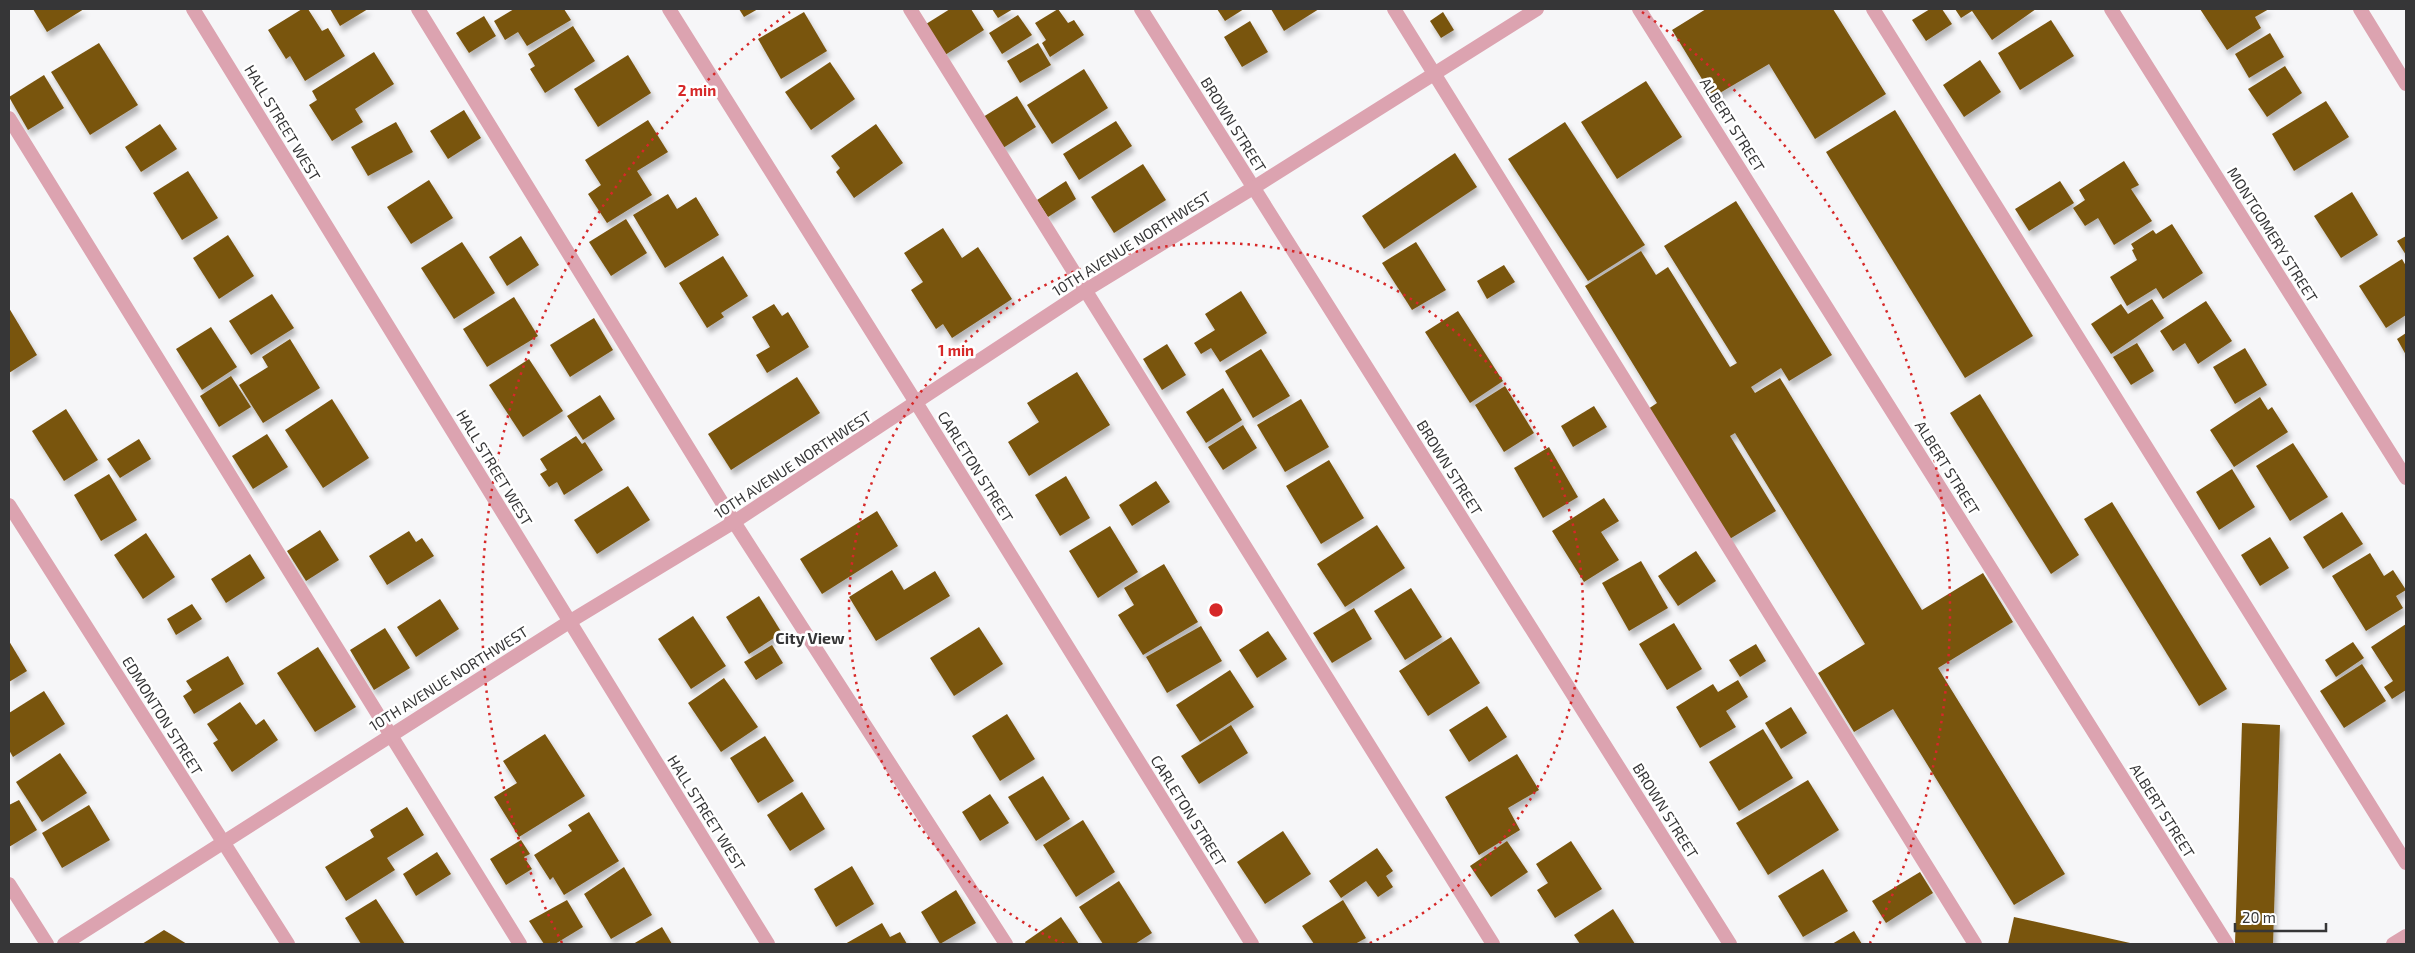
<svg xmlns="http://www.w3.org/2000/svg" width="2415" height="953" viewBox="0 0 2415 953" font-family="'Exo 2',sans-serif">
  <defs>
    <filter id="shadow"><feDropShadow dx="3" dy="5.5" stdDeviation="2.5" flood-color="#0004"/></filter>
  </defs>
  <rect width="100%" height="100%" fill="#f6f6f8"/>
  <g fill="#795410" filter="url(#shadow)">
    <polygon points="33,9 84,9 47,32"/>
    <polygon points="302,9 308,9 322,31 328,28 345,56 305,81 290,56 286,59 268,30"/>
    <polygon points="330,9 368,9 340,26"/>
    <polygon points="514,9 564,9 571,20 527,46 518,32 505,40 494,21"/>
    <polygon points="739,9 758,9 744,17"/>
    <polygon points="950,9 971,9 984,30 945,55 926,24"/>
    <polygon points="992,9 1013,9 998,18"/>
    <polygon points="1058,9 1068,23 1074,20 1084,35 1050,57 1042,43 1046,40 1035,23"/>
    <polygon points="1217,9 1244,9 1225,21"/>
    <polygon points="1271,9 1319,9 1284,31"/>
    <polygon points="1706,9 1833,9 1886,94 1815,139 1769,64 1713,97 1672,30"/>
    <polygon points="1930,9 1942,9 1952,24 1926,41 1912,20"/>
    <polygon points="1955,9 2036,9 1992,40 1972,11 1961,18"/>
    <polygon points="2200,9 2269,9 2255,17 2261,28 2227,50"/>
    <polygon points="804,12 827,51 781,79 758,39"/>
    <polygon points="1443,12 1454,30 1441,38 1430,21"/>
    <polygon points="1018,15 1032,35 1002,54 989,33"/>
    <polygon points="484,16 496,36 469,53 456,33"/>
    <polygon points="2051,20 2074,56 2020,90 1998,53"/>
    <polygon points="1250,21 1268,52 1242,67 1224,37"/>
    <polygon points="573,26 595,61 545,93 530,69 535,66 528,54"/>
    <polygon points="2270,33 2284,57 2249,78 2235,54"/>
    <polygon points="99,43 138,105 90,135 51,72"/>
    <polygon points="1038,43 1051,65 1020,83 1007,61"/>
    <polygon points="374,52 394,84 355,109 363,122 332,141 309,105 317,100 312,91"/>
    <polygon points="628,55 651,93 598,127 574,89"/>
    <polygon points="1980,60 2001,92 1964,117 1943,85"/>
    <polygon points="830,62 855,99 811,130 785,92"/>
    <polygon points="2285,66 2302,93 2267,117 2248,89"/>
    <polygon points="1084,69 1108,108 1052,144 1027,105"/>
    <polygon points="44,75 64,108 28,130 9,97"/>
    <polygon points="1646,81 1682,137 1617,179 1581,122"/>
    <polygon points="1017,96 1036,127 1003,148 983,117"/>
    <polygon points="2326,101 2349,137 2294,171 2272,134"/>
    <polygon points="464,110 481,138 448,159 430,131"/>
    <polygon points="1895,110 2033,336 1965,378 1826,152"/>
    <polygon points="648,120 668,152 637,171 652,195 607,223 588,194 601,185 585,160"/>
    <polygon points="1116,121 1132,146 1079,180 1063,154"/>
    <polygon points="396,122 413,152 368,176 351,147"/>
    <polygon points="1565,122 1645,245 1588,281 1508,159"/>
    <polygon points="160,124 177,149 141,172 125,147"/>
    <polygon points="876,124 903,163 854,198 836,172 840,168 831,156"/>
    <polygon points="1455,153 1477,187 1384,249 1362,216"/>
    <polygon points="2124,161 2139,185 2131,189 2152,221 2114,245 2098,218 2085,226 2073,208 2085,200 2079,190"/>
    <polygon points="1143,164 1166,200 1114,233 1091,197"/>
    <polygon points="188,171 218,218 182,240 153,193"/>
    <polygon points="429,180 453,218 411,244 387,207"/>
    <polygon points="1066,181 1076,199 1048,217 1037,200"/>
    <polygon points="2060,181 2074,203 2029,231 2015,209"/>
    <polygon points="2352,192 2378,235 2341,258 2314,216"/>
    <polygon points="668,194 677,209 696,197 719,235 665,268 633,215"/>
    <polygon points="1736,201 1832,355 1789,381 1781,368 1751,387 1755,393 1780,378 1922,610 1983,573 2013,622 1938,668 2065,874 2014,905 1893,709 1854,732 1818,673 1865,644 1735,433 1730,436 1776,511 1728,540 1648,409 1657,403 1585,286 1641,251 1656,275 1668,267 1730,367 1737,363 1664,246"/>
    <polygon points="626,219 647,253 611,276 589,242"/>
    <polygon points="2172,224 2203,273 2163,299 2156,288 2127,306 2110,277 2137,260 2132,250 2134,249 2131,244 2153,230 2156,234"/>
    <polygon points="943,228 962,258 978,247 1012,299 952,338 943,324 936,329 911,290 923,282 904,253"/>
    <polygon points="228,235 254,276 219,299 193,258"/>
    <polygon points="521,236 539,265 507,286 489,257"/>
    <polygon points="2406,236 2406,255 2397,241"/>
    <polygon points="462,242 495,293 454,319 421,268"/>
    <polygon points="1416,242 1446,290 1412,310 1382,263"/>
    <polygon points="723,256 748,296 721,313 724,317 707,328 679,283"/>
    <polygon points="2402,259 2406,266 2406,315 2386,328 2359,286"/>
    <polygon points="1504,265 1515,282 1487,299 1477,281"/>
    <polygon points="1241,291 1267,333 1220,362 1211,348 1201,354 1194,343 1215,330 1205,314"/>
    <polygon points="272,294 294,328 251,355 229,321"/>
    <polygon points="514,297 538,336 487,367 463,329"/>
    <polygon points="2152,299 2164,318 2111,354 2091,324 2121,304 2128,314"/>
    <polygon points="2206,301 2232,341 2198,364 2185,343 2173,351 2160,331"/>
    <polygon points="774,304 782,316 788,312 809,347 767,373 756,355 770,347 752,317"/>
    <polygon points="9,308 37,355 9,373"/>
    <polygon points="1458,311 1503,381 1470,403 1425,332"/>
    <polygon points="594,318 613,350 570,377 550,345"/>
    <polygon points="211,327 237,367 202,390 176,349"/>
    <polygon points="2406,333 2406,355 2397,339"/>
    <polygon points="290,339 320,388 263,423 239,385 268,367 262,357"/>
    <polygon points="2137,343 2154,371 2131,385 2113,357"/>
    <polygon points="1167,344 1186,375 1162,390 1143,359"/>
    <polygon points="2245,348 2267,385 2235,404 2213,367"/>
    <polygon points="1261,349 1290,396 1253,418 1225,371"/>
    <polygon points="529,359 563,411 523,437 489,385"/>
    <polygon points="1077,372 1110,425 1029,476 1008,442 1039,422 1027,403"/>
    <polygon points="231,376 251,407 219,427 200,396"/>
    <polygon points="797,377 820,413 731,470 708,434"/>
    <polygon points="1505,386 1534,433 1504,452 1475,405"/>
    <polygon points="1223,388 1242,420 1206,443 1186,412"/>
    <polygon points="1980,394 2079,555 2051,574 1950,413"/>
    <polygon points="600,395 615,419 583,440 567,416"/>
    <polygon points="2260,397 2268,410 2272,407 2288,432 2234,467 2210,430"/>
    <polygon points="332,399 369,458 323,488 285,430"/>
    <polygon points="1301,399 1329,447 1285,472 1257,425"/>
    <polygon points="1594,406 1607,427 1573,447 1561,426"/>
    <polygon points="66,409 98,460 64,481 32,431"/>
    <polygon points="1243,425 1257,448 1223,470 1208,447"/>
    <polygon points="267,434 288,467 253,489 232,456"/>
    <polygon points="576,436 582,444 585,442 603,470 564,495 557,482 549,487 540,474 547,470 540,459"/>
    <polygon points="139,439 151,459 120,478 107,459"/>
    <polygon points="2293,443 2328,497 2290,521 2256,466"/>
    <polygon points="1549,447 1578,497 1543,518 1514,468"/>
    <polygon points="1329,460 1364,518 1321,544 1286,486"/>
    <polygon points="2232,469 2255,507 2219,530 2196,492"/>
    <polygon points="109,474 137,520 101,541 74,495"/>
    <polygon points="1066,476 1090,518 1060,536 1035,495"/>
    <polygon points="1156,481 1170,502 1132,526 1119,505"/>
    <polygon points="628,486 650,520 597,554 574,520"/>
    <polygon points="1604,498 1619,521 1601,532 1619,560 1584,582 1552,531"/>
    <polygon points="2112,502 2227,689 2199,706 2084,519"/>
    <polygon points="877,511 898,546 822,594 800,559"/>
    <polygon points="2342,512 2363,544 2323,569 2303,537"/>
    <polygon points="1377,525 1405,568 1345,607 1317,564"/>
    <polygon points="1110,526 1138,572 1098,598 1069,551"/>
    <polygon points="320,530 339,560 306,581 287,551"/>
    <polygon points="409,531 416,542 422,538 434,556 387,585 369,556"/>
    <polygon points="146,533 175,577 143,599 114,555"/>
    <polygon points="2270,537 2289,568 2260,586 2241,555"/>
    <polygon points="1696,551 1716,581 1678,606 1658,576"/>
    <polygon points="2370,553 2384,576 2393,570 2406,590 2396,596 2403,608 2366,631 2332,576"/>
    <polygon points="250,554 265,578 226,603 211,579"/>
    <polygon points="1641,561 1668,608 1629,631 1602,583"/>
    <polygon points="1164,564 1198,622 1143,655 1118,615 1134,605 1124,588"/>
    <polygon points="892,570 904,590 935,571 950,596 876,641 849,597"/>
    <polygon points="1411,588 1442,637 1405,660 1374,611"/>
    <polygon points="759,596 782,633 749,654 726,617"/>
    <polygon points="440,599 459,629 416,657 397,627"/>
    <polygon points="192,604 202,619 176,635 167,619"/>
    <polygon points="1354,608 1372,639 1332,663 1313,633"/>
    <polygon points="693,616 726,666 691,689 658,639"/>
    <polygon points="1674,623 1702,669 1667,690 1639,644"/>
    <polygon points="2406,624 2406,690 2392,699 2384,687 2393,681 2371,647"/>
    <polygon points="1201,626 1222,661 1167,693 1146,657"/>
    <polygon points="979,627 1003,664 954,696 930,658"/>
    <polygon points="385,628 410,668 374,690 350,650"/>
    <polygon points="1268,631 1287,659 1257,678 1239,650"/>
    <polygon points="1451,637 1480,683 1428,716 1399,671"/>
    <polygon points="9,641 27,671 9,682"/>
    <polygon points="2353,642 2364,658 2336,677 2325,660"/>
    <polygon points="1756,644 1766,661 1740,677 1729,660"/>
    <polygon points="772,645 783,663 756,680 744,662"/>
    <polygon points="318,647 356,707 315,732 277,673"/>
    <polygon points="228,656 244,684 194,714 183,696 192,690 186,681"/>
    <polygon points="2362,664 2386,701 2344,728 2320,691"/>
    <polygon points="1230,670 1254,707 1200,742 1176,705"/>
    <polygon points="724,678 758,727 721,752 688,703"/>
    <polygon points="1738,680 1748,697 1726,711 1736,727 1700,748 1676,707 1713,684 1718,692"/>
    <polygon points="44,691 65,724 13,757 9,750 9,713"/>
    <polygon points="240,702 256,725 264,719 278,740 232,772 213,743 218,740 207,724"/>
    <polygon points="1487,706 1507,737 1469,762 1449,730"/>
    <polygon points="1791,707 1807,733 1781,749 1765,723"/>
    <polygon points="1007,714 1035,759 1000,781 972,736"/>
    <polygon points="2242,723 2280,725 2273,944 2235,943"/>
    <polygon points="1231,725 1248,753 1199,784 1181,756"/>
    <polygon points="1763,729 1793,778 1739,811 1709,762"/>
    <polygon points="545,734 585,796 519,837 494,797 517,783 503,761"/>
    <polygon points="765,736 794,781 758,803 730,758"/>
    <polygon points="60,753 87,793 42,822 16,782"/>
    <polygon points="1517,754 1539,790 1508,808 1520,830 1479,855 1445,797"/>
    <polygon points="1043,776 1070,819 1036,841 1008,797"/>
    <polygon points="1808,780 1839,830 1768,875 1736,823"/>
    <polygon points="802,792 825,829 790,851 767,815"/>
    <polygon points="990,794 1009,823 980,841 962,812"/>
    <polygon points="19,800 37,830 9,847 9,805"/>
    <polygon points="89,805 110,840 62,868 42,833"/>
    <polygon points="407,807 424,835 387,858 395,870 346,901 325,867 374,837 370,830"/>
    <polygon points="589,812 619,861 564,895 553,877 550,880 534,855 572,831 568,825"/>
    <polygon points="1083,820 1115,872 1076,897 1043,845"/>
    <polygon points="1283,831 1311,874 1265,904 1237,862"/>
    <polygon points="521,840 530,854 524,857 532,869 506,885 490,859"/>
    <polygon points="1507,841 1528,872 1491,897 1470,866"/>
    <polygon points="1571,841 1602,889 1555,918 1537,890 1548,883 1536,864"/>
    <polygon points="1377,848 1393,871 1386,876 1393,887 1378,897 1366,881 1341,898 1329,881"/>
    <polygon points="437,852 451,874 416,896 403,874"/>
    <polygon points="852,866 874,904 836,927 814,889"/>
    <polygon points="624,867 652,915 611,939 584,894"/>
    <polygon points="1823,869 1848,911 1803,937 1778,896"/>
    <polygon points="1920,872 1933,893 1886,923 1872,901"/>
    <polygon points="1119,881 1152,933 1135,944 1103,944 1079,907"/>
    <polygon points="956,890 976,923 940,944 921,912"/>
    <polygon points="376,899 405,944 361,944 345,918"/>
    <polygon points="567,900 583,927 555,944 544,944 529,921"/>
    <polygon points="1343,900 1366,938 1355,944 1314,944 1302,926"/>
    <polygon points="1613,909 1635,944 1580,944 1574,935"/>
    <polygon points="1061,917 1079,944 1026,944 1025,942"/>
    <polygon points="2014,917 2130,943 2130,944 2008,944"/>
    <polygon points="882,923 890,937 900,932 907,944 845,944"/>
    <polygon points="662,927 672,944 633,944"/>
    <polygon points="164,930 187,944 142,944"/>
    <polygon points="1854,931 1862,944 1832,944"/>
  </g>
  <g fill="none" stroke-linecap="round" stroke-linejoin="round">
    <g stroke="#dca3b0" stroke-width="14">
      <polyline points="418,9 734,522 1006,944"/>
      <polyline points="910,9 1493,944"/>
      <polyline points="1394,9 1975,944"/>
      <polyline points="1873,9 2406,863"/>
      <polyline points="2360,9 2406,84"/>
      <polyline points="9,118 520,944"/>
      <polyline points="9,884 47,944"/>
    </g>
    <g stroke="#dca3b0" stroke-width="14">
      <polyline points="193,9 768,944"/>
      <polyline points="669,9 917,404 1252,944"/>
      <polyline points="1141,9 1730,944"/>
      <polyline points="1639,9 2227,944"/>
      <polyline points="2111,9 2406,478"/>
      <polyline points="9,505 288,944"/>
      <polyline points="64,944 569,622 734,522 1086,290 1253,188 1537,9"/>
      <polyline points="2393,944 2406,936"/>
    </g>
  </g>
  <g fill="none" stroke="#d62828" stroke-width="2.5" stroke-dasharray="2.5 5">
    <path d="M1064 944A367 367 0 1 1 1368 944"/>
    <path d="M562 943A734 734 0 0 1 790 12M1642 12A734 734 0 0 1 1870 943"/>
  </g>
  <g text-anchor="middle" stroke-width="5" stroke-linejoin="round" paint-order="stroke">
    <g font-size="15" fill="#363637" stroke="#fff">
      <text transform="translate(282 123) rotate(59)" y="5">HALL STREET WEST</text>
      <text transform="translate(1233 125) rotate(58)" y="5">BROWN STREET</text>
      <text transform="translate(1732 125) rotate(58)" y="5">ALBERT STREET</text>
      <text transform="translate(2272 235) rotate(58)" y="5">MONTGOMERY STREET</text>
      <text transform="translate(1132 244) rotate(-32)" y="5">10TH AVENUE NORTHWEST</text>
      <text transform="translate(793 465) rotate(-33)" y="5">10TH AVENUE NORTHWEST</text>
      <text transform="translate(975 467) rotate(58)" y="5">CARLETON STREET</text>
      <text transform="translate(494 468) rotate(59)" y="5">HALL STREET WEST</text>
      <text transform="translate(1449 468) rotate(58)" y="5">BROWN STREET</text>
      <text transform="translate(1947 468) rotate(58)" y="5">ALBERT STREET</text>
      <text transform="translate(449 679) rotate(-32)" y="5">10TH AVENUE NORTHWEST</text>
      <text transform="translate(162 716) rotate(58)" y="5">EDMONTON STREET</text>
      <text transform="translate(1188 811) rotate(58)" y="5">CARLETON STREET</text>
      <text transform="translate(1665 811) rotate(58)" y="5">BROWN STREET</text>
      <text transform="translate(2162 811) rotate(58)" y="5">ALBERT STREET</text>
      <text transform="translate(706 813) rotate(58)" y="5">HALL STREET WEST</text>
    </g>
    <g font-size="16" font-weight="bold" fill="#363637" stroke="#fff">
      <text x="810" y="644">City View</text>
    </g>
  </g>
  <circle cx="1216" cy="610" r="8" fill="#d62828" stroke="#fff" stroke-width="2.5"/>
  <g font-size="15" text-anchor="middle" font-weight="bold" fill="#d62828" stroke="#fff" stroke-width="5" stroke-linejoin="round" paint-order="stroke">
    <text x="697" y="96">2 min</text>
    <text x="956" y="356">1 min</text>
  </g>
  <rect width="2415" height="953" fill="none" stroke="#363637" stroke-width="20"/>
  <path d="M2235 923v8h91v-8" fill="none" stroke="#363637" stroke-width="2.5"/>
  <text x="2242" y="923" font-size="15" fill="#363637" stroke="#ffffff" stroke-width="4" paint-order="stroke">20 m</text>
</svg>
